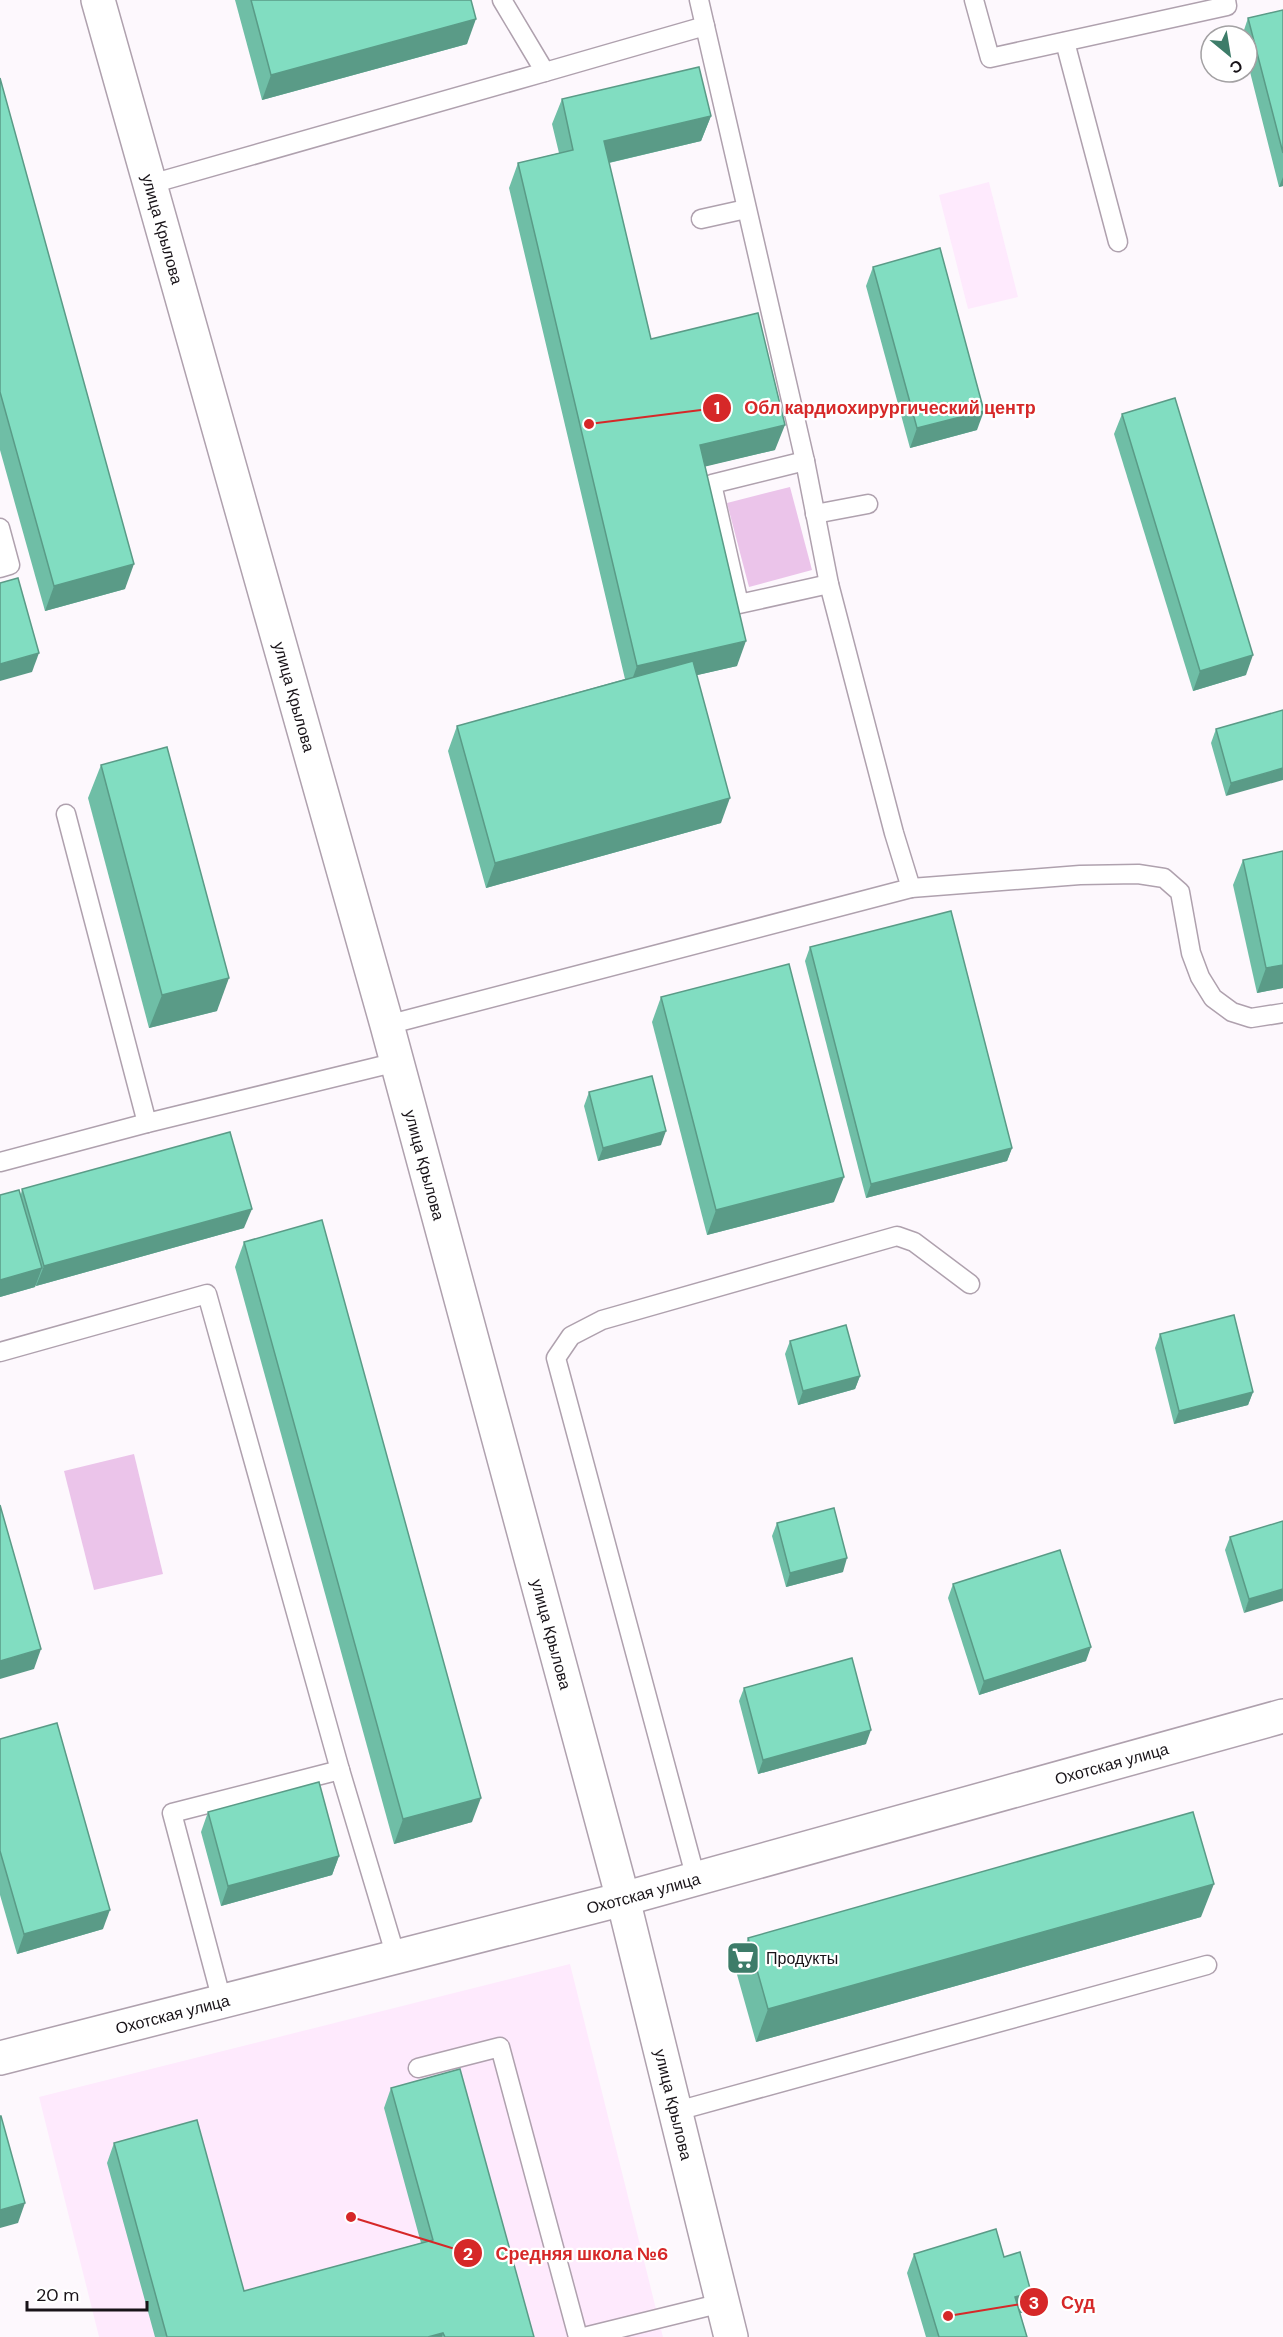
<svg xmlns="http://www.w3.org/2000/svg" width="1283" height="2337" viewBox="0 0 1283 2337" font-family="'DM Sans',sans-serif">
  <rect width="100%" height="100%" fill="#fdf8fd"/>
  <g fill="#feeafd">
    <polygon points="989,182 1018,297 968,309 939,195"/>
    <polygon points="570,1964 663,2337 99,2337 39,2097"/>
  </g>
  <g fill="#ebc4ea">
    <polygon points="790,487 812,570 749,587 727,503"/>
    <polygon points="134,1454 163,1574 94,1590 64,1471"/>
  </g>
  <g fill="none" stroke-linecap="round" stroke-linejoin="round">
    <g stroke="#afa1ae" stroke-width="21">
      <g id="service">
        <polyline points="699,0 705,26"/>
        <polyline points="974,0 990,58 1227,6 1226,0"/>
        <polyline points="1065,42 1118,242"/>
        <polyline points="151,184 545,72"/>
        <polyline points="701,219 746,209"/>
        <polyline points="805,461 712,484 739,604 829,584"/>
        <polyline points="815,514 868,504"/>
        <polyline points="0,528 10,565 0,568"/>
        <polyline points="66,814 147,1123"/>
        <polyline points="911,888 1080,875 1138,874 1164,878 1180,892 1191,953 1200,977 1213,998 1232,1012 1251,1018 1283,1013"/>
        <polyline points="387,1025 911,888 894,833 829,584 805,461 705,26 545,72 502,0"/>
        <polyline points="0,1162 147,1123 397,1062"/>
        <polyline points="0,1352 207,1294 340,1770 396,1957"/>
        <polyline points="696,1879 556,1358 571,1336 602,1320 897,1236 914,1242 970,1284"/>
        <polyline points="222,2001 172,1813 340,1770"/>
        <polyline points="418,2068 500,2047 578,2337"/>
        <polyline points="677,2111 1207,1965"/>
        <polyline points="584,2337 722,2303"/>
      </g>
    </g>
    <g stroke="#afa1ae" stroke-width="36">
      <g id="tertiary">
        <path id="s1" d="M 98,0 L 387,1025 L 623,1899 L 731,2337"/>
        <path id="s2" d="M 0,2058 L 623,1899 L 1283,1716"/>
      </g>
    </g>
    <use href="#service" stroke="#fff" stroke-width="18"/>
    <use href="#tertiary" stroke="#fff" stroke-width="33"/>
  </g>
  <g fill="#6fbea6">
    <polygon points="235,0 471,0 467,44 262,100"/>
    <polygon points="1283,10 1283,186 1279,187 1247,60 1247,36 1242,36 1248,18"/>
    <polygon points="0,78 125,589 45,611 0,450"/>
    <polygon points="562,99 711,116 701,141 609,163 651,339 775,450 705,466 737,666 697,675 721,823 486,888 448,751 457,726 625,679 509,188 518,163 559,153 552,124"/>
    <polygon points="873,267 977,430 910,448 866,286"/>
    <polygon points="1122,414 1246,675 1193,691 1114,434"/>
    <polygon points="1283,710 1226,796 1211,743 1216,729"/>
    <polygon points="101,765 217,1011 149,1028 88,798"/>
    <polygon points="1283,851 1283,988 1257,993 1233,885 1243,860"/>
    <polygon points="810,947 1012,1148 1007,1161 866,1198 805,961"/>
    <polygon points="661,997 834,1202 707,1235 652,1022"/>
    <polygon points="589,1092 661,1145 598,1161 584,1106"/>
    <polygon points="22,1189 244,1228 36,1286 36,1284 35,1287 0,1297 0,1195 21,1194"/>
    <polygon points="244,1242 472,1822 394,1844 235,1267"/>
    <polygon points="1160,1334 1253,1392 1248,1405 1174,1424 1155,1348"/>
    <polygon points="790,1341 860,1376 855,1389 798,1405 785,1354"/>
    <polygon points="1283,1521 1244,1613 1225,1550 1230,1537"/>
    <polygon points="777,1523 843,1572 786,1587 772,1536"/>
    <polygon points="953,1584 1086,1661 979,1695 948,1598"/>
    <polygon points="744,1688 866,1744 758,1774 739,1701"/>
    <polygon points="0,1739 103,1929 17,1954 0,1895"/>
    <polygon points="208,1812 339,1856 332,1875 221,1906 201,1832"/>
    <polygon points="1201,1917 756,2042 736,1971 748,1938"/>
    <polygon points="391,2088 534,2337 155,2337 107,2163 114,2143 244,2291 421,2243 384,2108"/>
    <polygon points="914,2254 1004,2257 1031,2292 1024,2312 1020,2313 1027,2337 926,2337 907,2273"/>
  </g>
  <g fill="#5a9b87">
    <polygon points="476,19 467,44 262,100 271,75"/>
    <polygon points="711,116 701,141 595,166 604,141"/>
    <polygon points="1283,177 1283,186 1279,187"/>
    <polygon points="984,411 977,430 910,448 917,428"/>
    <polygon points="785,425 775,450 691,470 700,445"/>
    <polygon points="134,564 125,589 45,611 54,586"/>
    <polygon points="746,641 737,666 628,691 637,666"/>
    <polygon points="39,653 32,672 0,681 0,664"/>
    <polygon points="1253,655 1246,675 1193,691 1200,671"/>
    <polygon points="1283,768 1283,780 1226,796 1231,783"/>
    <polygon points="730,798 721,823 486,888 495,863"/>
    <polygon points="1283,965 1283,988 1257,993 1266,968"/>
    <polygon points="229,978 217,1011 149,1028 162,995"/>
    <polygon points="666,1131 661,1145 598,1161 603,1148"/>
    <polygon points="1012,1148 1007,1161 866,1198 871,1184"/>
    <polygon points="844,1177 834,1202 707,1235 716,1210"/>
    <polygon points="252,1209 244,1228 36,1286 44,1266"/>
    <polygon points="42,1268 35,1287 0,1297 0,1280"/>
    <polygon points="860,1376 855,1389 798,1405 803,1391"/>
    <polygon points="1253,1392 1248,1405 1174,1424 1179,1411"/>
    <polygon points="847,1558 843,1572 786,1587 790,1573"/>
    <polygon points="1283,1589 1283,1601 1244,1613 1249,1599"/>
    <polygon points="1091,1647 1086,1661 979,1695 984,1681"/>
    <polygon points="41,1649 34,1669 0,1679 0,1661"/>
    <polygon points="871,1730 866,1744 758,1774 763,1760"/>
    <polygon points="481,1798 472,1822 394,1844 403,1819"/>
    <polygon points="339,1856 332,1875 221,1906 228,1886"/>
    <polygon points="1214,1884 1201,1917 756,2042 768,2009"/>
    <polygon points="110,1910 103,1929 17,1954 24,1934"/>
    <polygon points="25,2203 18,2223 0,2228 0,2210"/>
    <polygon points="1031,2292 1024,2312 1008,2317 1015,2297"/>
    <polygon points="443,2333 442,2337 428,2337"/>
  </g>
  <g fill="#81ddc1" stroke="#5a9b87" stroke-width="1.5">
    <polygon points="251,0 471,0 476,19 271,75"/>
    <polygon points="1283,10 1283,153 1248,18"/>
    <polygon points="699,67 711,116 604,141 651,339 758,313 785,425 700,445 746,641 637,666 518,163 573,150 562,99"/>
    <polygon points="0,78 134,564 54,586 0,392"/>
    <polygon points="940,248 984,411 917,428 873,267"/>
    <polygon points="1175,398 1253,655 1200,671 1122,414"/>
    <polygon points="18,578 39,653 0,664 0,583"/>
    <polygon points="693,661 730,798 495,863 457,726"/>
    <polygon points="1283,710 1283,768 1231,783 1216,729"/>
    <polygon points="167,747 229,978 162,995 101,765"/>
    <polygon points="1283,851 1283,965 1266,968 1243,860"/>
    <polygon points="951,911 1012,1148 871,1184 810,947"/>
    <polygon points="789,964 844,1177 716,1210 661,997"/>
    <polygon points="652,1076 666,1131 603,1148 589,1092"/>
    <polygon points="230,1132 252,1209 44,1266 22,1189"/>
    <polygon points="19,1190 42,1268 0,1280 0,1195"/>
    <polygon points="322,1220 481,1798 403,1819 244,1242"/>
    <polygon points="1234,1315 1253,1392 1179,1411 1160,1334"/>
    <polygon points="846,1325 860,1376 803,1391 790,1341"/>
    <polygon points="0,1505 41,1649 0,1661"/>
    <polygon points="834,1508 847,1558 790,1573 777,1523"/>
    <polygon points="1283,1521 1283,1589 1249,1599 1230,1537"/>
    <polygon points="1060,1550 1091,1647 984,1681 953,1584"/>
    <polygon points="852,1658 871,1730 763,1760 744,1688"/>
    <polygon points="57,1723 110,1910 24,1934 0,1851 0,1739"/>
    <polygon points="319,1782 339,1856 228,1886 208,1812"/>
    <polygon points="1193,1812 1214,1884 768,2009 748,1938"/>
    <polygon points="460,2069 534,2337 445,2337 443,2333 428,2337 167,2337 114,2143 197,2120 244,2291 433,2240 391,2088"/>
    <polygon points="0,2116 1,2116 25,2203 0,2210"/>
    <polygon points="996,2229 1004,2257 1020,2252 1031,2292 1015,2297 1027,2337 939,2337 914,2254"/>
  </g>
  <defs>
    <g id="supermarket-square" transform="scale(1.725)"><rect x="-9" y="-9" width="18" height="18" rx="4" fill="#3d7c69" stroke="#fff"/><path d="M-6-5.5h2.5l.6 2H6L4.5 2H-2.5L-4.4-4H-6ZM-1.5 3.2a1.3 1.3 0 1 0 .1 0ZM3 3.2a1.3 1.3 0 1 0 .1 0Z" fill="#fff"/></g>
  </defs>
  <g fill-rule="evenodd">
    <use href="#supermarket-square" x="743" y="1958"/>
  </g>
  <g text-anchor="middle" stroke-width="4.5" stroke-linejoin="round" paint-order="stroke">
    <g font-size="16" fill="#181318" stroke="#fff">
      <text dy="6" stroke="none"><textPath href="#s1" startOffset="238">улица Крылова</textPath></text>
      <text dy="6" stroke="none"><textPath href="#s1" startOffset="724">улица Крылова</textPath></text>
      <text dy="6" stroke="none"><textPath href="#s1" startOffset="1210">улица Крылова</textPath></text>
      <text dy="6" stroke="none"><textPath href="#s1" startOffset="1696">улица Крылова</textPath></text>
      <text dy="6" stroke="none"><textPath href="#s2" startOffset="1150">Охотская улица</textPath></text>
      <text dy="6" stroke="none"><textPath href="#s2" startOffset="664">Охотская улица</textPath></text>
      <text dy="6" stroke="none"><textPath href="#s2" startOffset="178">Охотская улица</textPath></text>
      <text dy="6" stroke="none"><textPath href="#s1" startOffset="2182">улица Крылова</textPath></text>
    </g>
    <g font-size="16" fill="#181318" stroke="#fff" text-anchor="start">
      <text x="766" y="1964">Продукты</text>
    </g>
  </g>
  <path fill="none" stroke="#d62828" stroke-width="2" d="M589 424L717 408M351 2217L468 2253M948 2316L1034 2302"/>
  <g fill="#d62828" stroke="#fff" stroke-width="2">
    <circle cx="589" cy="424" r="6"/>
    <circle cx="351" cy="2217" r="6"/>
    <circle cx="948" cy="2316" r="6"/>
    <circle cx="717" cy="408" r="15"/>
    <circle cx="468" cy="2253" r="15"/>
    <circle cx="1034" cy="2302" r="15"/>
  </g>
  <g font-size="18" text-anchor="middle" font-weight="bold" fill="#fff">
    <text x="717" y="414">1</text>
    <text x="468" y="2260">2</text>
    <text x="1034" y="2309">3</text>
  </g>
  <g font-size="18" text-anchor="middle" font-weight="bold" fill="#d62828" stroke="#fff" stroke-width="4.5" stroke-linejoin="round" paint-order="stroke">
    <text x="890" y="414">Обл кардиохирургический центр</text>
    <text x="582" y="2260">Средняя школа №6</text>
    <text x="1078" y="2309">Суд</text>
  </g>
  <g transform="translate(1229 54) rotate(150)"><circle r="28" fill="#ffffff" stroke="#a3a1a3" stroke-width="1.5"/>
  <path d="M0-4.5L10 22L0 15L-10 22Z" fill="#3d7c69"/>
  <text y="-9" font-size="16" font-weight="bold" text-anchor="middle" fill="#181318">С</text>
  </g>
  <path d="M27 2301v9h120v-9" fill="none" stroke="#181318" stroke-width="3"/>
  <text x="36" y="2301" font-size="18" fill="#181318" stroke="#ffffff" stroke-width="4.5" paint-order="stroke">20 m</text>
</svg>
